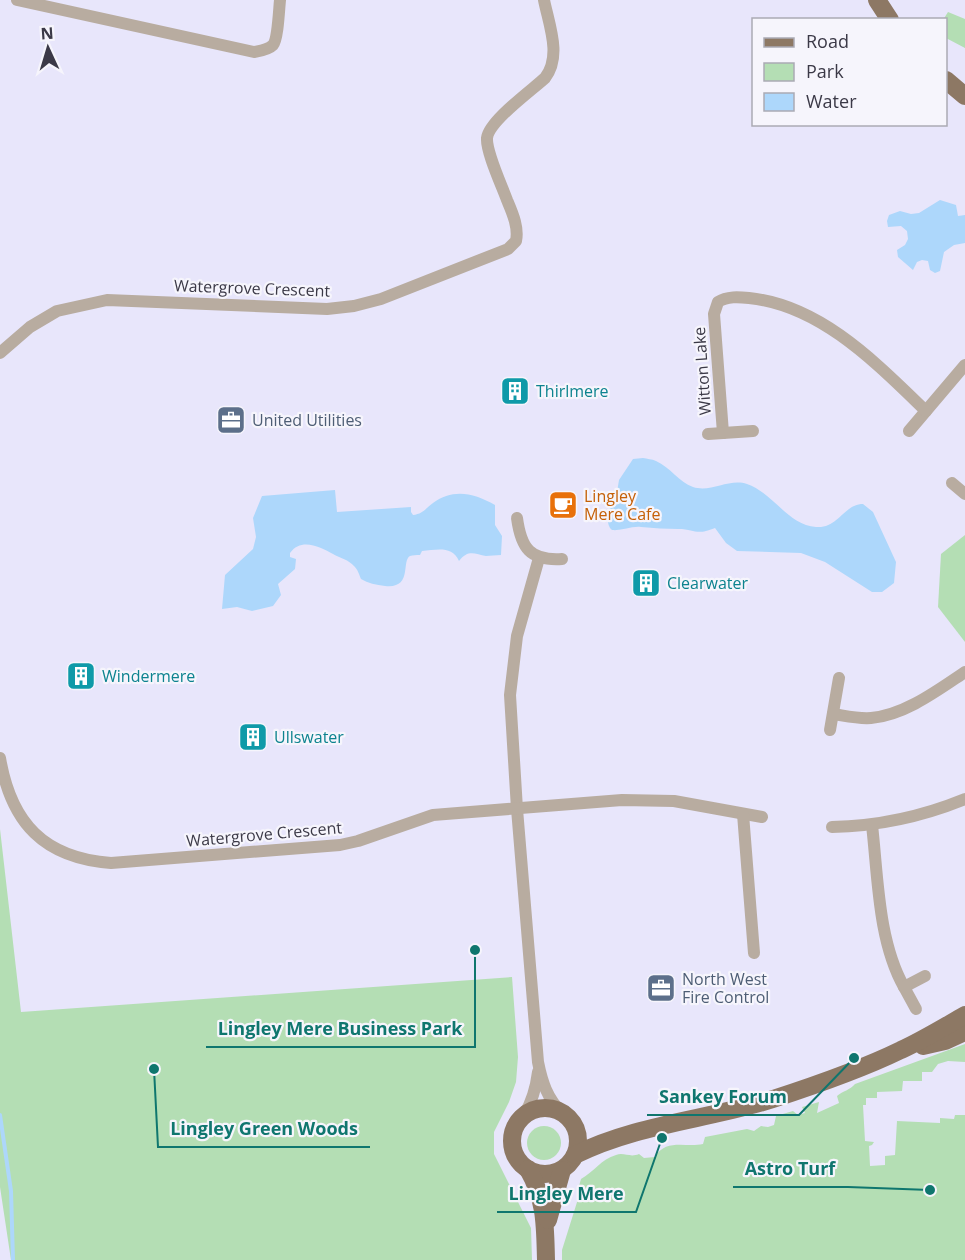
<svg xmlns="http://www.w3.org/2000/svg" width="965" height="1260" viewBox="0 0 965 1260" font-family="'Open Sans',sans-serif">
  <rect width="100%" height="100%" fill="#e8e6fb"/>
  <g fill="#b4deb4">
    <polygon points="948,12 965,19 965,48 946,38 946,20 943,20"/>
    <polygon points="965,535 965,642 938,607 941,554"/>
    <polygon points="0,829 21,1012 512,977 518,1057 516,1082 509,1102 494,1132 494,1154 531,1228 532,1260 11,1260 0,1187"/>
    <path d="M 965,1044 L 965,1062 L 948,1061 L 938,1064 L 932,1072 L 922,1072 L 922,1081 L 903,1081 L 902,1091 L 877,1092 L 877,1098 L 866,1098 L 866,1105 L 863,1105 L 865,1141 L 874,1142 L 872,1145 L 869,1146 L 870,1166 L 885,1165 L 885,1156 L 895,1155 L 897,1121 L 940,1123 L 940,1118 L 954,1119 L 955,1115 L 965,1115 L 965,1260 L 562,1260 L 562,1250 L 578,1199 L 583,1196 L 579,1186 L 581,1179 C 594,1172 601,1159 616,1155 C 624,1152 630,1158 639,1154 L 644,1158 L 655,1157 C 666,1138 686,1148 703,1144 L 705,1137 L 747,1129 L 754,1131 L 761,1126 L 768,1127 L 774,1125 L 776,1116 L 793,1111 L 798,1115 L 805,1113 L 802,1107 L 819,1102 L 817,1113 L 839,1103 L 837,1096 C 843,1091 850,1090 855,1084 Z"/>
    <circle cx="544" cy="1143" r="17"/>
  </g>
  <g fill="#add7fb">
    <polygon points="940,200 956,205 958,216 965,215 965,243 954,245 944,252 940,271 935,273 930,270 928,261 922,260 917,262 913,270 898,257 897,250 905,245 908,239 907,231 901,226 888,227 887,221 889,215 900,211 911,214 919,213"/>
    <path d="M 643,458 C 647,459 652,459 656,461 C 670,467 679,482 693,487 C 711,493 729,478 747,484 C 773,493 788,525 816,527 C 838,529 844,504 863,504 L 873,512 L 896,562 L 894,583 L 882,592 L 872,592 L 825,562 L 801,553 L 737,551 L 726,543 L 715,528 C 695,536 696,529 678,529 C 666,529 654,528 641,527 C 631,526 622,531 612,530 C 606,525 608,516 609,509 L 615,504 L 619,480 L 633,459 Z"/>
    <path d="M 335,490 L 337,512 L 411,507 L 411,512 L 413,515 C 423,514 426,508 433,503 C 453,488 474,493 495,505 L 495,525 L 502,536 L 501,555 C 496,555 490,556 486,556 C 475,554 468,549 459,561 C 452,545 436,550 422,551 L 420,555 C 416,555 413,555 410,556 C 401,561 413,589 385,586 C 376,585 368,583 361,579 C 359,574 358,570 354,566 C 349,560 340,558 333,554 C 321,547 301,537 290,553 L 290,557 L 296,559 L 295,569 L 278,584 L 281,595 L 273,606 L 252,611 L 237,607 L 222,609 L 225,575 L 253,549 L 256,537 L 253,518 L 262,496 Z"/>
  </g>
  <g fill="none" stroke-linecap="round" stroke-linejoin="round">
    <polyline stroke="#add7fb" stroke-width="4" points="0,1115 11,1191 13,1260"/>
    <g stroke="#b8aca0" stroke-width="12">
      <path d="M 17,0 L 254,52 C 259,51 268,50 273,45 C 278,39 279,9 280,0"/>
      <path d="M 0,353 L 30,327 L 57,311 L 107,300 L 327,309 L 354,306 L 381,299 L 508,249 L 516,241 C 519,227 512,212 507,200 C 502,186 486,152 487,138 C 489,121 532,90 545,78 C 562,56 549,25 544,0"/>
      <polyline points="909,431 965,365"/>
      <path d="M 723,433 L 714,314 L 718,302 C 727,296 739,297 749,298 C 821,305 877,364 926,411"/>
      <polyline points="708,434 753,431"/>
      <polyline points="952,483 965,494"/>
      <path d="M 517,518 C 521,548 530,561 562,559"/>
      <path d="M 539,558 L 517,636 L 510,695 L 517,809 L 538,1062 C 542,1082 547,1098 562,1113"/>
      <path d="M 833,714 C 846,716 858,719 871,718 C 905,715 938,690 965,672"/>
      <polyline points="830,730 839,678"/>
      <path d="M 0,758 C 11,823 44,858 111,863 L 340,845 L 358,841 L 433,815 L 622,800 L 674,801 L 762,817"/>
      <polyline points="743,814 754,953"/>
      <path d="M 872,825 C 878,877 878,941 904,987"/>
      <path d="M 832,827 C 880,826 921,817 965,799"/>
      <polyline points="916,1009 904,987 925,976"/>
      <path d="M 524,1115 C 532,1102 536,1088 538,1072"/>
    </g>
    <g stroke="#8d7864" stroke-width="18">
      <polyline points="877,0 890,20"/>
      <polyline points="946,80 965,96"/>
      <polyline points="923,1046 945,1041 965,1032"/>
      <circle cx="545" cy="1141" r="33"/>
      <path d="M 575,1155 C 637,1124 707,1120 773,1099 C 813,1086 862,1069 901,1050 C 923,1040 944,1027 965,1015"/>
      <path d="M 528,1169 C 546,1201 545,1225 546,1260"/>
      <polyline points="548,1220 562,1170"/>
    </g>
  </g>
  <defs>
    <g id="building-square" transform="scale(1.5)"><rect x="-9" y="-9" width="18" height="18" rx="4" fill="#0f9aa8" stroke="#f6f5fc"/><path d="M-4-6H4V6H1V3H-1V6H-4ZM-2.5-4.3h1.7v1.8h-1.7ZM.8-4.3h1.7v1.8H.8ZM-2.5-1h1.7V.8h-1.7ZM.8-1h1.7V.8H.8Z" fill="#fff"/></g>
    <g id="office-square" transform="scale(1.5)"><rect x="-9" y="-9" width="18" height="18" rx="4" fill="#5c6f8a" stroke="#f6f5fc"/><path d="M-6-3h4V-5.5h4V-3h4V5H-6ZM-1-4.5V-3h2v-1.5ZM-6 0V1H6V0Z" fill="#fff"/></g>
    <g id="cafe-square" transform="scale(1.5)"><rect x="-9" y="-9" width="18" height="18" rx="4" fill="#e8710a" stroke="#f6f5fc"/><path d="M-5.5-4.5H6V0H3Q3 3.5 0 3.5H-2.5Q-5.5 3.5-5.5 0ZM3-3.2v2h1.7v-2ZM-6 4.5H4V6H-6Z" fill="#fff"/></g>
  </defs>
  <g fill-rule="evenodd">
    <use href="#building-square" x="515" y="391"/>
    <use href="#office-square" x="231" y="420"/>
    <use href="#cafe-square" x="563" y="505"/>
    <use href="#building-square" x="646" y="583"/>
    <use href="#building-square" x="81" y="676"/>
    <use href="#building-square" x="253" y="737"/>
    <use href="#office-square" x="661" y="988"/>
  </g>
  <g text-anchor="middle" stroke-width="4.5" stroke-linejoin="round" paint-order="stroke">
    <g font-size="16" fill="#3b3947" stroke="#f6f5fc">
      <text transform="translate(252 288) rotate(2)" y="6">Watergrove Crescent</text>
      <text transform="translate(702 371) rotate(-94)" y="6">Witton Lake</text>
      <text transform="translate(264 834) rotate(-5)" y="6">Watergrove Crescent</text>
    </g>
    <g font-size="16" fill="#0d838f" stroke="#f6f5fc" text-anchor="start">
      <text x="536" y="397">Thirlmere</text>
      <text x="667" y="589">Clearwater</text>
      <text x="102" y="682">Windermere</text>
      <text x="274" y="743">Ullswater</text>
    </g>
    <g font-size="16" fill="#4e5e75" stroke="#f6f5fc" text-anchor="start">
      <text x="252" y="426">United Utilities</text>
      <text x="682" y="985">North West<tspan x="682" dy="18">Fire Control</tspan></text>
    </g>
    <g font-size="16" fill="#c56008" stroke="#f6f5fc" text-anchor="start">
      <text x="584" y="502">Lingley<tspan x="584" dy="18">Mere Cafe</tspan></text>
    </g>
  </g>
  <path fill="none" stroke="#0f766e" stroke-width="2" d="M475 950L475 1047H206M854 1058L799 1115H647M154 1069L158 1147H370M930 1190L848 1187H733M662 1138L636 1212H497"/>
  <g fill="#0f766e" stroke="#f6f5fc" stroke-width="2">
    <circle cx="475" cy="950" r="6"/>
    <circle cx="854" cy="1058" r="6"/>
    <circle cx="154" cy="1069" r="6"/>
    <circle cx="930" cy="1190" r="6"/>
    <circle cx="662" cy="1138" r="6"/>
  </g>
  <g font-size="18" text-anchor="middle" font-weight="bold" fill="#0f766e" stroke="#f6f5fc" stroke-width="4.5" stroke-linejoin="round" paint-order="stroke">
    <text x="340" y="1035">Lingley Mere Business Park</text>
    <text x="723" y="1103">Sankey Forum</text>
    <text x="264" y="1135">Lingley Green Woods</text>
    <text x="790" y="1175">Astro Turf</text>
    <text x="566" y="1200">Lingley Mere</text>
  </g>
  <rect x="752" y="18" width="195" height="108" fill="#f6f5fc" stroke="#abaab4" stroke-width="1.5"/>
  <rect x="764" y="38" width="30" height="9" fill="#8d7864" stroke="#abaab4" stroke-width="1.5"/>
  <text x="806" y="48" font-size="18" fill="#3b3947">Road</text>
  <rect x="764" y="63" width="30" height="18" fill="#b4deb4" stroke="#abaab4" stroke-width="1.5"/>
  <text x="806" y="78" font-size="18" fill="#3b3947">Park</text>
  <rect x="764" y="93" width="30" height="18" fill="#add7fb" stroke="#abaab4" stroke-width="1.5"/>
  <text x="806" y="108" font-size="18" fill="#3b3947">Water</text>
  <g transform="translate(48 48) rotate(356)" stroke="#f6f5fc" stroke-width="4.5" paint-order="stroke">
  <path d="M0-4.5L10 22L0 15L-10 22Z" fill="#3b3947"/>
  <text y="-9" font-size="16" font-weight="bold" text-anchor="middle" fill="#3b3947">N</text>
  </g>
</svg>
